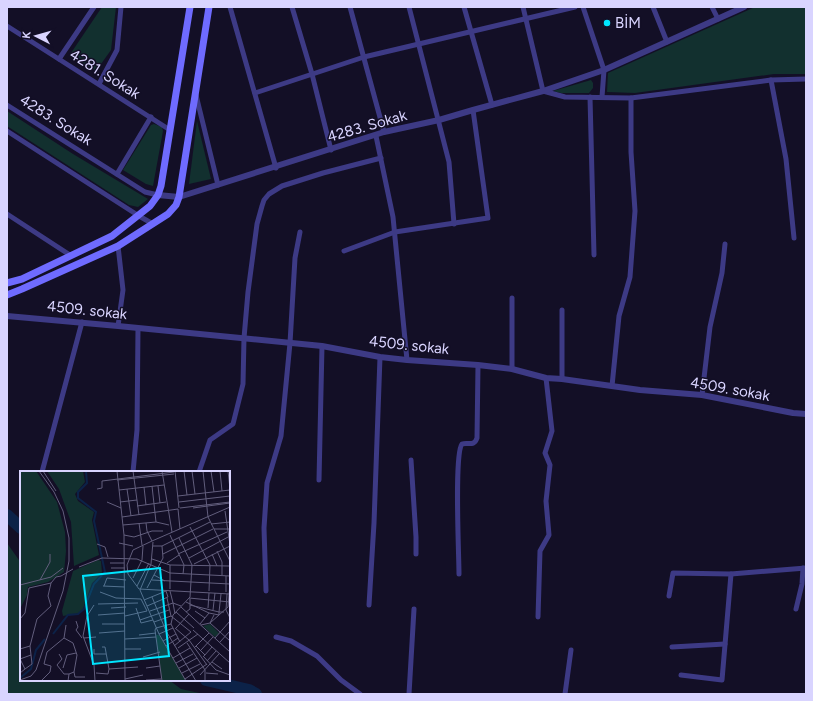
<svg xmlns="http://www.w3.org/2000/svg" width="813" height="701" viewBox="0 0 813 701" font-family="Figtree,sans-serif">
  <rect width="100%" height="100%" fill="#130f26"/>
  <g fill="#12302f">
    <polygon points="102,7 116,7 111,50 96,71 69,56"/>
    <polygon points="755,7 806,7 806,74 774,74 635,93 607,92 608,73"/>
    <polygon points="591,80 593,83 593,88 589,93 561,93 553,91"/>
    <polygon points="7,111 73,154 148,199 138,207 129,205 7,126"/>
    <polygon points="197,121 211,179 189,184"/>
    <polygon points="154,124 162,127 163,131 153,186 146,184 123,170 151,125"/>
    <polygon points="7,543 21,563 21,680 169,680 181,689 204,694 7,694"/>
  </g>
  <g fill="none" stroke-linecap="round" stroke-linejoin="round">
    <g stroke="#0c2248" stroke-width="12">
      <polyline points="7,515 21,528"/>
      <polyline points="206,680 249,690 256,694"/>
    </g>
    <g stroke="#3d3a85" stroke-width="5">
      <polyline points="230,7 276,168"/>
      <polyline points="292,7 312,74 331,150"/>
      <polyline points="350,7 384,132"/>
      <polyline points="409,7 449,162 454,224"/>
      <polyline points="464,7 492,105"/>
      <polyline points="523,7 543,91 565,97 631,98 771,80 806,79"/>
      <polyline points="583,7 604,70 602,97"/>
      <polyline points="653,7 667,42"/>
      <polyline points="712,7 718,19"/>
      <polyline points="7,26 170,130"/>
      <polyline points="59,59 94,7"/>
      <polyline points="771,80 786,159 794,238"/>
      <polyline points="99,84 117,50 121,7"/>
      <polyline points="255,93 364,57 575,7"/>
      <polyline points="196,95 218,185"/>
      <polyline points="590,97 594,255"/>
      <polyline points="7,105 145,192 158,195"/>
      <polyline points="7,131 139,216 153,224"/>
      <polyline points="376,136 393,217 407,360"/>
      <polyline points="117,174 151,117"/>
      <polyline points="7,214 70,255"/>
      <polyline points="118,246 123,290 118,326"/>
      <polyline points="344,251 395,232 488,218 473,110"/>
      <polyline points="562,310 562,379"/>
      <polyline points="512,369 512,298"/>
      <polyline points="612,386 619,316 630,277 635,211 631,152 631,98"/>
      <polyline points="702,395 710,327 722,273 725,244"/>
      <polyline points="411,460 416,537 416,554"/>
      <polyline points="42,472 82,322"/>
      <polyline points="133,472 137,430 138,328"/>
      <polyline points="199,472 210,440 233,424 243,384 244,338 248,292 257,224 262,206 264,200 269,194 282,186 323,173 381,158"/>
      <polyline points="319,480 322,346"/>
      <path d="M 459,574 C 459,555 454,454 462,444 C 468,442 474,447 477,438 L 478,365"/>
      <polyline points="266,591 264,528 267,483 281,436 290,343 295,258 300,232"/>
      <polyline points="669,596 673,573 731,574 806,568"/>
      <polyline points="369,605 374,523 380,357"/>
      <polyline points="796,609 802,584 803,568"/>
      <polyline points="538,617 540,551 549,535 546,501 550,465 545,453 552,431 546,378"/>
      <polyline points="276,637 291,641 317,656 341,680 360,694"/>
      <polyline points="672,647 725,644"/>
      <polyline points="681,675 722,680 731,574"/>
      <polyline points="409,694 414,609"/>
      <polyline points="565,694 571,650"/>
    </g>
    <g stroke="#3d3a85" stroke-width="6">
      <polyline points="158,195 179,197 384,132 439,120 473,110 543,91 604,70 744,7"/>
      <polyline points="7,316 118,326 322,346 380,357 407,360 478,365 512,369 546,378 562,379 640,390 702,395 793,413 806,414"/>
    </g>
    <g stroke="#6f6bff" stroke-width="7">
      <polyline points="7,283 22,279 112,236 150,206 158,195 161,186 190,7"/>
      <polyline points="7,295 22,289 118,246 168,214 176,205 179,197 209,7"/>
    </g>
  </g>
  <circle fill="#00e5ff" stroke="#130f26" stroke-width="1.5" cx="607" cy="23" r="4"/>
  <g text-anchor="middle" stroke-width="3" stroke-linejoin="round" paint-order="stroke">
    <g font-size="15" fill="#d9d4ff" stroke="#130f26" text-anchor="start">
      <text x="615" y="28">BİM</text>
    </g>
    <g font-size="15" fill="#d9d4ff" stroke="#130f26">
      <text transform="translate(105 74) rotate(32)" y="5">4281. Sokak</text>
      <text transform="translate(56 120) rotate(32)" y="5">4283. Sokak</text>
      <text transform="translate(367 126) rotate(-16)" y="5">4283. Sokak</text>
      <text transform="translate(87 310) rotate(6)" y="5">4509. sokak</text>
      <text transform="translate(409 345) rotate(6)" y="5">4509. sokak</text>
      <text transform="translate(730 389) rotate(10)" y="5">4509. sokak</text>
    </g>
  </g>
  <g transform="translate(20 471)">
    <rect width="210" height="210" fill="#130f26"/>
    <path d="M 0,0 L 16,0 L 37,31 L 45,61 L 46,80 L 44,101 L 28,111 L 8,116 L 7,124 L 1,136 ZM 27,0 L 63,0 L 65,11 L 55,23 L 58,30 L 74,41 L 72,49 L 79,84 L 54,95 L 51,51 L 39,18 ZM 78,89 L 81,90 L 82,102 L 72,112 L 63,138 L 60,142 L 43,145 L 42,140 L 53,100 ZM 190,153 L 199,162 L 195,166 L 183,155 ZM 136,164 L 139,164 L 166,210 L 142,210 Z" fill="#12302f"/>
    <path fill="none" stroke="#0c2248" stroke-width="2" d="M 33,163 L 48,144 L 58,143 L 64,138 L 74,113 L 85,101 L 74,50 L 76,41 L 58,27 L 58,21 L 67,12 L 66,0M 0,207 L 11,198 L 16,179 L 25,168"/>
    <path fill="none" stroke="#625e7d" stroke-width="1" d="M 23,0 L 36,20M 97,0 L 104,64 L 105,210M 113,0 L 119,44M 142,0 L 152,61M 155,0 L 159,37M 164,0 L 167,24M 172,0 L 175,23M 183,0 L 188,46 L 210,90M 191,0 L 194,21M 200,0 L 202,20M 208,0 L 210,18M 97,9 L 154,3M 132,15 L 134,33M 138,15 L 140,32M 124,16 L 126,34M 77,18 L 82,17 L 82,10 L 154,1M 107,18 L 111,45M 99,19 L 144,14M 158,25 L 210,19M 87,31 L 101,37M 100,31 L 117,29M 159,31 L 210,25M 134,33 L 136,51M 117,35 L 146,31M 160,37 L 210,31M 173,37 L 210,32M 158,38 L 160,58M 205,40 L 210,74M 102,46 L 158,38M 119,52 L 122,74M 126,52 L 127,60 L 132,70M 191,53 L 210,51M 103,54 L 136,51 L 149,54M 170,56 L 190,94 L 189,120M 194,58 L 210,58M 104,64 L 114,66 L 132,60 L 143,60M 150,64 L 164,94 L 163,103M 159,67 L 172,94 L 170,126 L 153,144 L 151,153 L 160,171M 132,70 L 113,79 L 107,94 L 108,103 L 119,118 L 210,123M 132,70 L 210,36M 133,71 L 131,93 L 120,119 L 139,163 L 166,210M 99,72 L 113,75M 77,73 L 85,76 L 88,86M 133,75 L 142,75 L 190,51M 197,80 L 202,91 L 202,104M 143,83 L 193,58M 158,83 L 207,61M 192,83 L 197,95M 169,87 L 210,65M 132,88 L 150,94 L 210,95M 90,92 L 104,92M 147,92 L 159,84M 174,93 L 210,75M 59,96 L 82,87 L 117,88 L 150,102 L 210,105M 91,97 L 105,97M 134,104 L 145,110M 41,105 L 53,98M 113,107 L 122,89 L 123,75M 20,109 L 30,91 L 30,83M 132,109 L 210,113M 0,114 L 31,106 L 43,97M 83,115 L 105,116M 84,115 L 87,107 L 106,109M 117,115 L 129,92M 127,117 L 143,87 L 142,75M 150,118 L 150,94M 150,120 L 153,132 L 161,135M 80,121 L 96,127 L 121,128 L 127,140M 206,121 L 206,105M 207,123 L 206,139 L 210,147M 132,126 L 146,160 L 176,210M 147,127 L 151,145 L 171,161M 169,127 L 210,131M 124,129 L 146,120M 166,131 L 189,142 L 199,144 L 199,141 L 204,141M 78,133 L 118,132M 74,134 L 67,145 L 63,165 L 74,194 L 75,210M 170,134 L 199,141 L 201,123M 127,135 L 148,126 L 146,120M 161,136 L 210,181M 91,137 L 106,136M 116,137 L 121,152 L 133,149M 188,137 L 189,122M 193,139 L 195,122M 130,140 L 153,132 L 155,143M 175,140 L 185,147M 156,141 L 174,157M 166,141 L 170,138 L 170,128M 78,144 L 105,142M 194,144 L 190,152 L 210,170M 105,145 L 127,140M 0,148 L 5,142 L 9,117 L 31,112M 120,149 L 149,139M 56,150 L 58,156 L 56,159 L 62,167M 134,151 L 151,145M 82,153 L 105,153M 180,153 L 189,142M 181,154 L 190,152 L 208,136 L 210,112M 155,157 L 169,169 L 187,194M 156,157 L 169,143M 173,159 L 210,192M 79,162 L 105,160M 139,163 L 153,157M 119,164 L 136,162M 44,167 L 46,154M 64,167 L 76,166M 195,167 L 210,150M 105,168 L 136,166M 143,170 L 156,163M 200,171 L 210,160M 167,172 L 185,199 L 185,210M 146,175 L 158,167M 154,175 L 171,161M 176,175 L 185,184M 82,176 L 85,176 L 89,198M 158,177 L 178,163M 174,177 L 189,162M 0,178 L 10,175 L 17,148 L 31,135 L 28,125 L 31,112 L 36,106 L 41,105M 74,178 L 74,183 L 86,183M 105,178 L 121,178M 181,179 L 193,166M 39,183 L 42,188 L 37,194 L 44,203 L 49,203M 183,185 L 196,199 L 210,204M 184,185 L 192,176M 123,186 L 140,181M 153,187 L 170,177M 187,190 L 196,180M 192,191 L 202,198M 156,192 L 173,183M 43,197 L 47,184 L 56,182M 126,197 L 140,195M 159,197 L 177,187M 5,198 L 12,193 L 11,184M 54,201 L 55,206 L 65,206M 0,202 L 5,198 L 0,188 L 11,184 L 10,175M 76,202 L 88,203 L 89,198 L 118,196M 162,202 L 180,193M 186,202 L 198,203M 180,204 L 199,183M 105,208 L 123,204M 165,208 L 187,193M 0,209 L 11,205 L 16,199 L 43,120 L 49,90 L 49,67 L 43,40 L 34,21 L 19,0M 126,209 L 141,208M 21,210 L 30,201 L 31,195 L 24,193 L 27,181 L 44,167 L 53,172 L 57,184 L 54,201 L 49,203 L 48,210 L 55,210M 142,210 L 135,159 L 136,157 L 151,153"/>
    <path fill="#00e5ff" fill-opacity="0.15" stroke="#00e5ff" stroke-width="2" d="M 140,97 L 149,185 L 73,193 L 63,105 Z"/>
    <rect width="210" height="210" fill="none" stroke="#d9d4ff" stroke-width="2"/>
  </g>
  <rect width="813" height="701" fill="none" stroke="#d9d4ff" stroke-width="16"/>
  <g transform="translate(36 36) rotate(276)" stroke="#130f26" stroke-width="3" paint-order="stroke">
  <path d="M0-3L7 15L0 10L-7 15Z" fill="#d9d4ff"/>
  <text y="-6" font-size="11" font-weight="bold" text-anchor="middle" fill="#d9d4ff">K</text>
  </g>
</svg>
